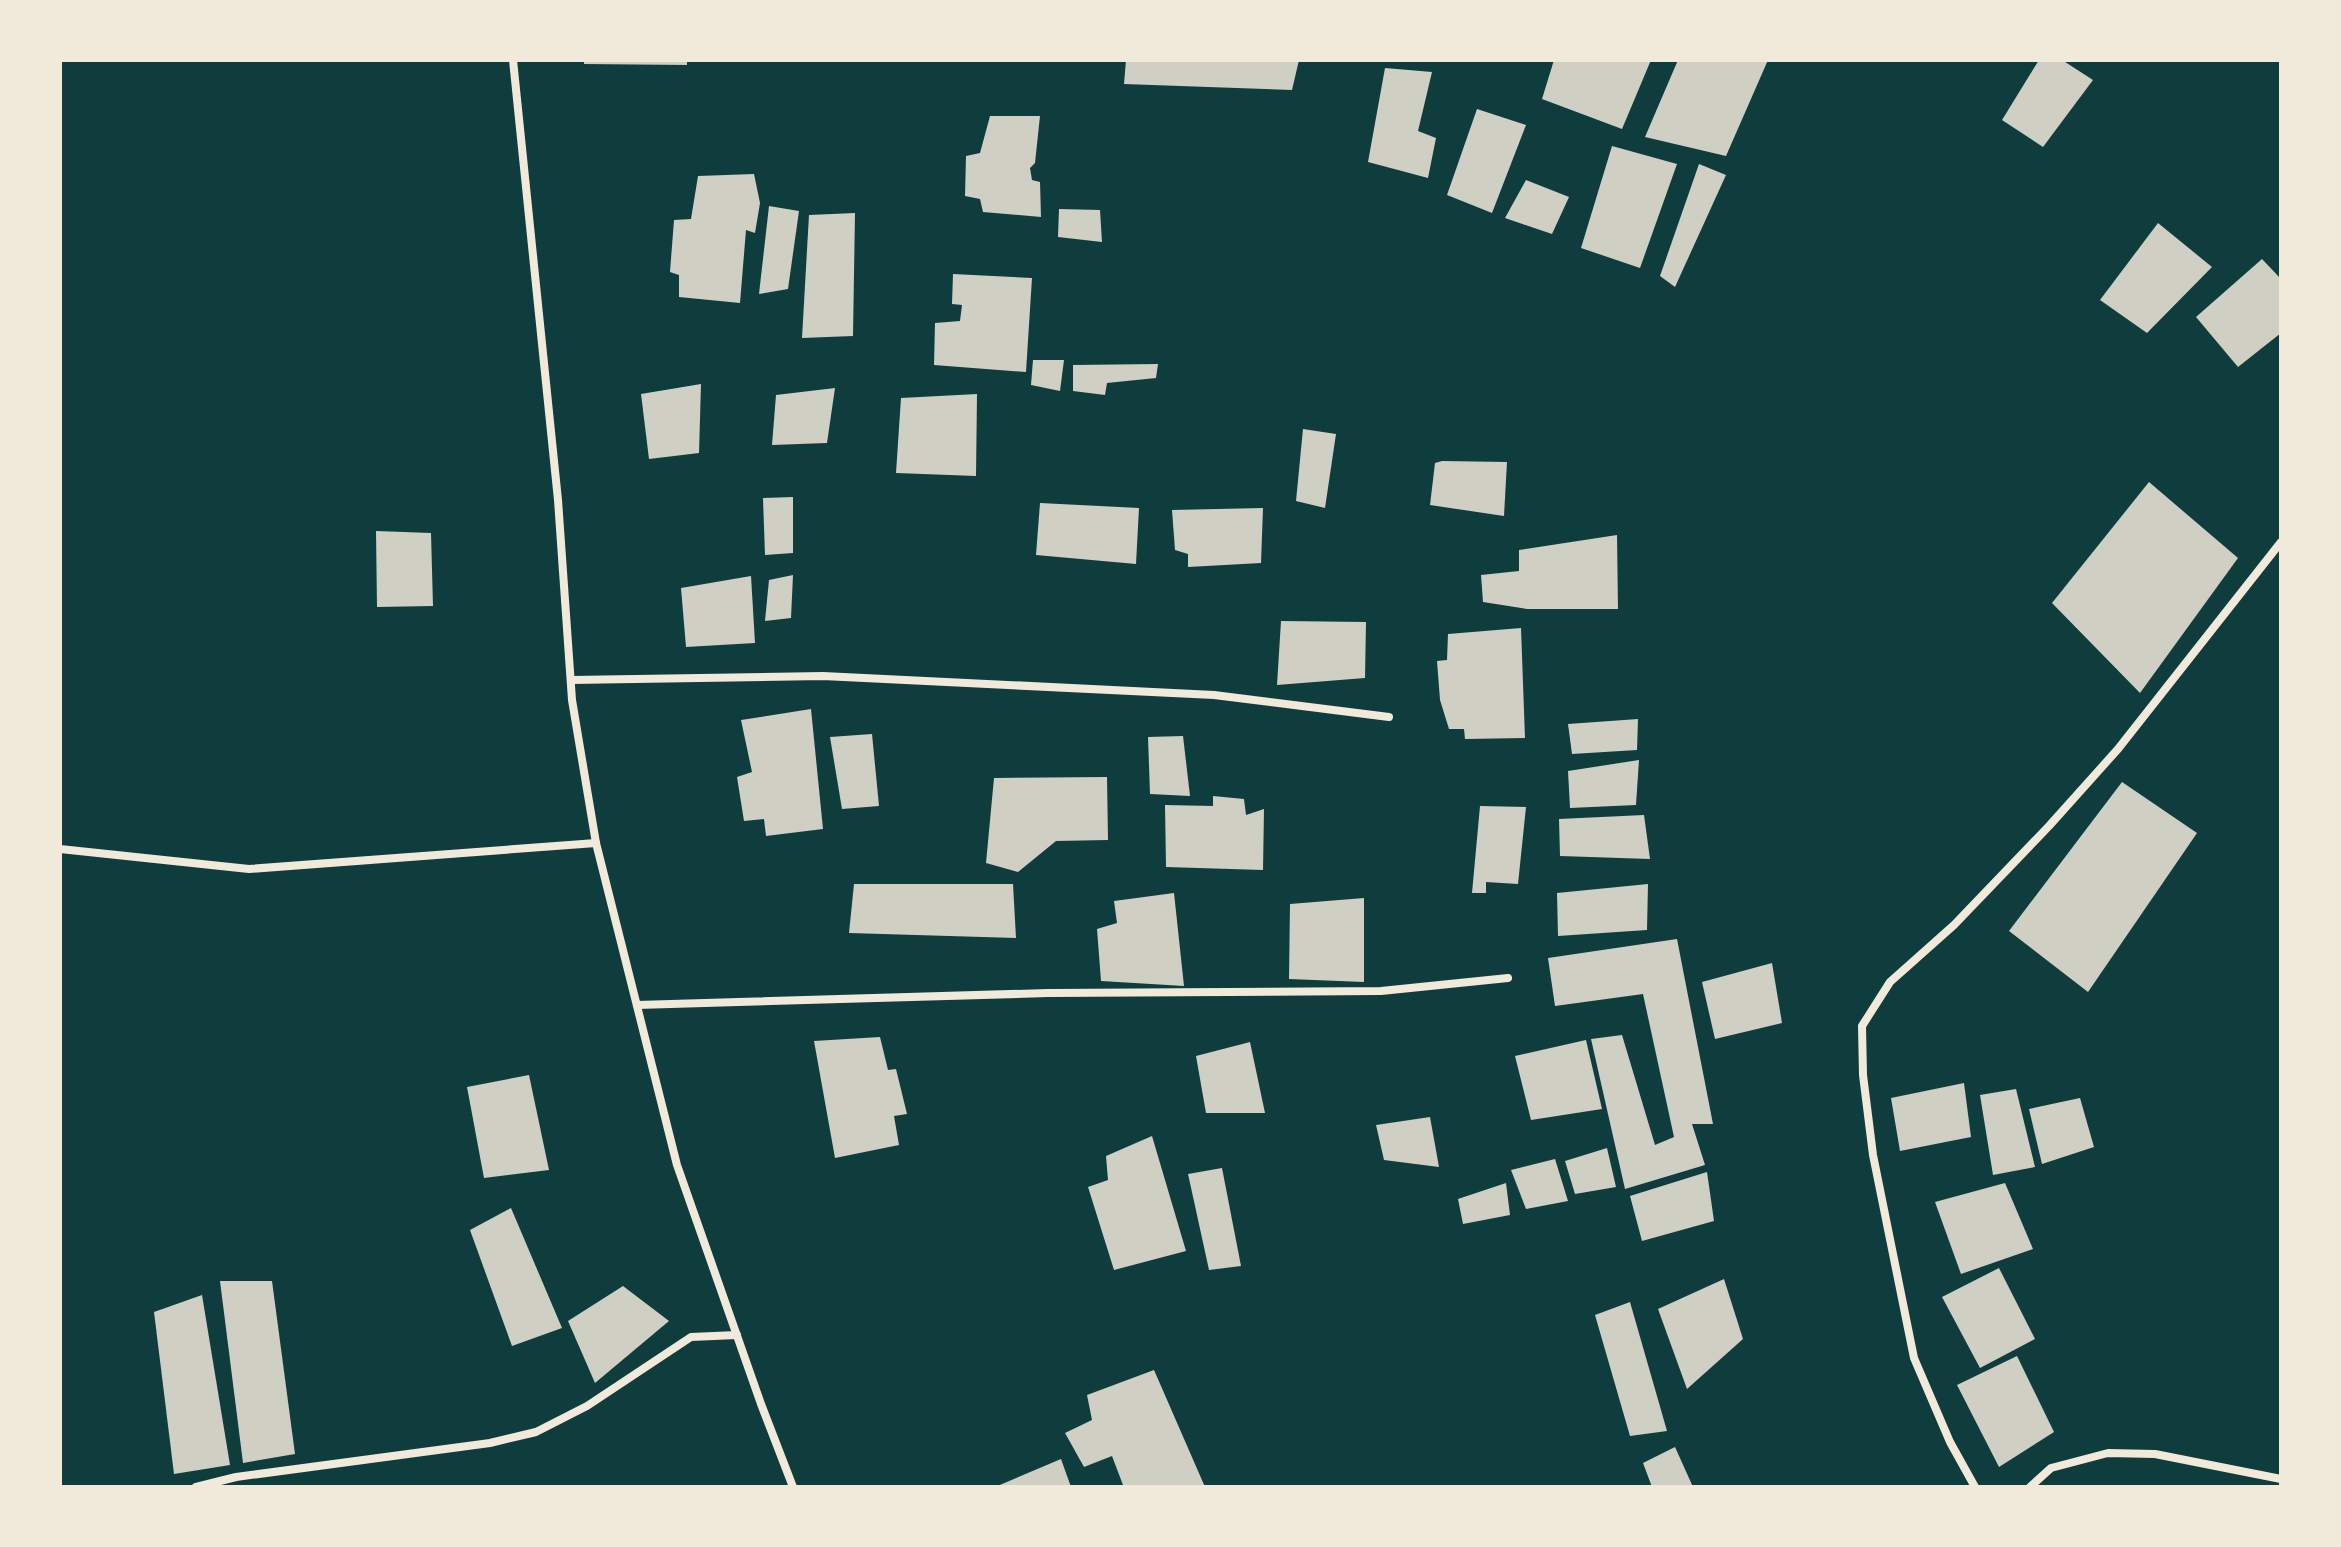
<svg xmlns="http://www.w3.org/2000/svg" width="2341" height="1547" viewBox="0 0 2341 1547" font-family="Ubuntu,sans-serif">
  <rect width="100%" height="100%" fill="#0f3d3e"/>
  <g fill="#cfcfc3">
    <polygon points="584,60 687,60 687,65 584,64"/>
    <polygon points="1126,60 1299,60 1292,90 1124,84"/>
    <polygon points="1554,60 1651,60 1622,129 1542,99"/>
    <polygon points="1678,60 1768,60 1726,156 1645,137"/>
    <polygon points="2039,60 2062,60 2093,80 2043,147 2002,120"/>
    <polygon points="1385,68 1432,72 1418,131 1436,138 1428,178 1368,162"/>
    <polygon points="1477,109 1526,125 1492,213 1447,195"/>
    <polygon points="990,116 1040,116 1035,163 1030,168 1032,180 1040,182 1041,217 983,212 980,199 965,196 966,156 980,153"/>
    <polygon points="1612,146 1677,164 1640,268 1581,248"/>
    <polygon points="1699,164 1726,175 1675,287 1660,276"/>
    <polygon points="754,174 760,203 755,233 746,230 740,303 679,297 679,275 670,272 674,220 691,219 698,176"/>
    <polygon points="1526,180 1569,197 1552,234 1505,218"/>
    <polygon points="769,206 799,211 788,289 759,294"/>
    <polygon points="1059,209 1100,210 1102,242 1058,237"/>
    <polygon points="855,213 853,336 802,338 809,215"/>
    <polygon points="2158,223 2212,267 2147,333 2100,300"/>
    <polygon points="2262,259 2281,279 2281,333 2238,367 2196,317"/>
    <polygon points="953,274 1032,278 1026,372 934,365 935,323 960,321 962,305 952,304"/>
    <polygon points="1033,360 1064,360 1060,391 1031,385"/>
    <polygon points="1158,364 1156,378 1107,383 1105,395 1073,391 1073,365"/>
    <polygon points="701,384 699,453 649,459 641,394"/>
    <polygon points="835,388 827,443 772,445 776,395"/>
    <polygon points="977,394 976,476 896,473 901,398"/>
    <polygon points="1303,429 1336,434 1325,508 1296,501"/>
    <polygon points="1442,461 1507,462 1504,516 1430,505 1435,463"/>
    <polygon points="2149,482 2238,558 2140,693 2052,603"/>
    <polygon points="793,497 793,553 765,555 763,498"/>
    <polygon points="1040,503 1139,508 1136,564 1036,555"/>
    <polygon points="1263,508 1261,563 1188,567 1188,554 1175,550 1172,510"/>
    <polygon points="376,531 431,533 433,606 377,607"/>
    <polygon points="1617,535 1618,609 1527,609 1483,602 1481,575 1519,571 1519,550"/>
    <polygon points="793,575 791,618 765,621 769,580"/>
    <polygon points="751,576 755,643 686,647 681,588"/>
    <polygon points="1281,621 1366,622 1365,678 1277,685"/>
    <polygon points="1521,628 1525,738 1465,739 1464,729 1449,729 1440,700 1437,661 1447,660 1448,634"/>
    <polygon points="811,709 823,829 766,836 764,819 744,821 737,777 752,772 741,720"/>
    <polygon points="1638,719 1637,750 1572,754 1568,724"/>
    <polygon points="872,734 879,806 842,809 830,737"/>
    <polygon points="1183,736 1190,796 1150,794 1148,737"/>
    <polygon points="1639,760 1636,805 1570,808 1568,771"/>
    <polygon points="1107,777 1108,840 1056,841 1018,872 986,863 994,778"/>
    <polygon points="2122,782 2197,833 2088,992 2009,931"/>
    <polygon points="1213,796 1244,799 1246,815 1264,809 1263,870 1166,867 1165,805 1213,806"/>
    <polygon points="1480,806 1526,807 1518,884 1486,882 1486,893 1472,893"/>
    <polygon points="1644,815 1650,859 1560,856 1559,819"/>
    <polygon points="854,884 1013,884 1016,938 849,933"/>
    <polygon points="1648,884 1647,930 1558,936 1557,893"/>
    <polygon points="1174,893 1184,986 1101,981 1097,929 1117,923 1114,901"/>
    <polygon points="1364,898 1364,982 1289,979 1290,904"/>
    <polygon points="1677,939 1713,1124 1692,1124 1705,1165 1625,1189 1591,1039 1622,1035 1655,1145 1674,1137 1643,994 1555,1006 1548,958"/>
    <polygon points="1772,963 1782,1023 1715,1039 1702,982"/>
    <polygon points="880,1037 888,1070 896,1069 907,1114 894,1116 899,1145 835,1158 814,1041"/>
    <polygon points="1586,1040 1602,1109 1531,1120 1515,1056"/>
    <polygon points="1250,1042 1265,1113 1206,1113 1196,1056"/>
    <polygon points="529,1075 549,1170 484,1178 467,1087"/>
    <polygon points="1964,1083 1971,1137 1900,1151 1891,1098"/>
    <polygon points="2016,1089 2035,1167 1993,1175 1980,1095"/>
    <polygon points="2080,1098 2094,1147 2042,1164 2029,1109"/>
    <polygon points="1430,1117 1439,1167 1384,1160 1376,1125"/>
    <polygon points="1152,1136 1186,1251 1114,1270 1088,1187 1108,1180 1106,1156"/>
    <polygon points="1607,1148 1616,1187 1575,1194 1565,1161"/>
    <polygon points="1555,1159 1568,1201 1526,1209 1511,1170"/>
    <polygon points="1222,1168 1241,1266 1209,1270 1188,1174"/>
    <polygon points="1707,1172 1714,1221 1642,1241 1630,1196"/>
    <polygon points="1506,1183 1510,1215 1463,1224 1458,1199"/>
    <polygon points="2005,1183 2033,1249 1961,1274 1935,1202"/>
    <polygon points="511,1208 562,1328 512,1346 470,1230"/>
    <polygon points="1999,1268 2035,1339 1980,1368 1942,1297"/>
    <polygon points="1724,1279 1743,1339 1687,1389 1658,1309"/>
    <polygon points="220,1281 272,1281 295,1454 243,1463"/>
    <polygon points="623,1286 669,1321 595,1383 568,1321"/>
    <polygon points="202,1295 230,1465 174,1474 154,1312"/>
    <polygon points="1630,1302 1667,1431 1630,1436 1595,1315"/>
    <polygon points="2017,1356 2054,1432 1999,1467 1957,1385"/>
    <polygon points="1154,1370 1205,1487 1119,1487 1123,1485 1112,1456 1084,1467 1065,1433 1092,1420 1087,1395"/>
    <polygon points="1675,1447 1693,1487 1652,1487 1643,1463"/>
    <polygon points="1061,1459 1071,1487 995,1487"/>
  </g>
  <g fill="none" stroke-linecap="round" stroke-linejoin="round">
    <g stroke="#f1e9da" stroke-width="8">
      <polyline points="513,60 558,500 572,700 596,843 677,1165 761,1404 793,1487"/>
      <polyline points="571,680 823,676 1214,695 1389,717"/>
      <polyline points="60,849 249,869 596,843"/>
      <polyline points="637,1005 1048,993 1381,991 1508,978"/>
      <polyline points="196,1487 236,1477 490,1443 536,1432 587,1406 691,1337 737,1335"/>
      <polyline points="1975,1487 1950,1442 1914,1358 1873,1155 1863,1075 1862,1026 1890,982 1954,925 2049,826 2118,749 2281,542"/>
      <polyline points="2030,1487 2051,1468 2108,1453 2155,1454 2281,1479"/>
    </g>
  </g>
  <rect width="2341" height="1547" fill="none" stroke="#f1e9da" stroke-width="124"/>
</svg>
